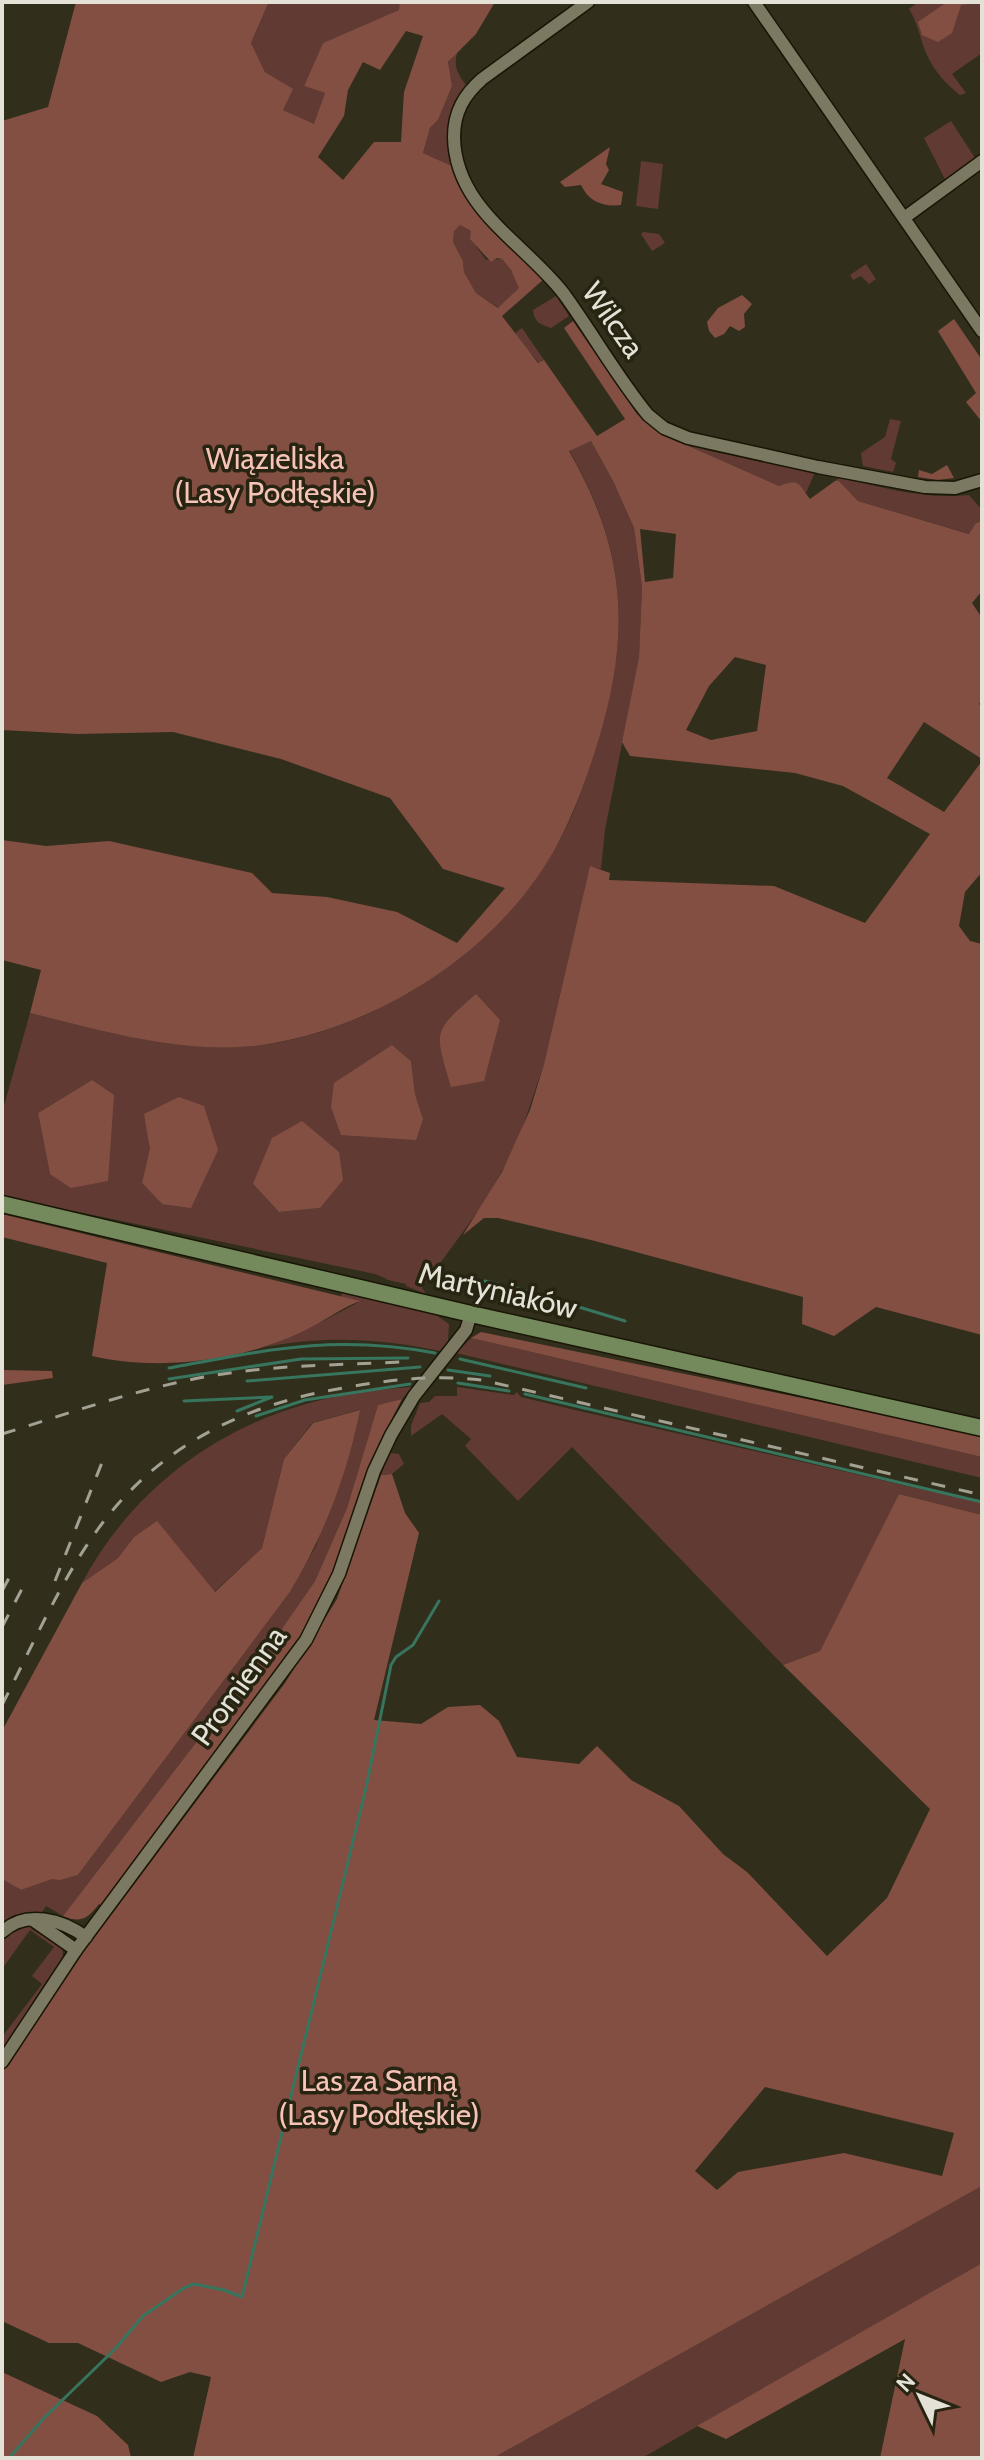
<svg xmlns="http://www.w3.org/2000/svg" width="984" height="2460" viewBox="0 0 984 2460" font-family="Cabin,sans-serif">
  <rect width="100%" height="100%" fill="#312e1b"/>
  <g fill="#613b33" fill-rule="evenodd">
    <polygon points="400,2 400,10 323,43 304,86 325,93 315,125 283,110 292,89 265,72 251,43 268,4"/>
    <path d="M 918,2 L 982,2 L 982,53 L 952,74 L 966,93 L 960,95 C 945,83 934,71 926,53 C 920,38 918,23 909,9 Z"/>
    <path d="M 458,50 C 453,66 457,73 467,86 L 451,159 L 452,166 L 423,153 L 430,128 L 438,120 L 452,86 L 448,63 Z"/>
    <polygon points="951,121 975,158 946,181 924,138"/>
    <polygon points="641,161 663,164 658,209 636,206"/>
    <polygon points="460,225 471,231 471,239 486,260 502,259 511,270 520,288 499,308 476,293 464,272 463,261 453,242 454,230"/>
    <polygon points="643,232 659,234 665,243 652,251 641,234"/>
    <polygon points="866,264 876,279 869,284 861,276 853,280 850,275"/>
    <path d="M 556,296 L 569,316 L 551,328 C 541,325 534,322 533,310 Z"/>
    <polygon points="522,328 544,360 539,363 514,334"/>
    <polygon points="890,419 901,421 891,459 896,463 893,472 863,466 861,453 885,437"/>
    <path d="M 591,441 L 613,481 L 634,528 L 642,588 L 639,657 L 605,830 L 601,869 L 590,867 L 544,1064 L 517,1144 L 484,1203 L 422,1288 L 426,1294 L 406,1286 L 406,1284 L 384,1279 L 387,1279 L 375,1274 L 2,1196 L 2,1113 L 30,1013 C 107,1031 195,1058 275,1043 C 388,1023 497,947 555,848 C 574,817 585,782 596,747 C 631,637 628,552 569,450 ZM 392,1045 L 411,1061 L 415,1094 L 423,1119 ZM 92,1080 L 50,1174 L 38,1113 ZM 151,1149 L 162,1204 L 142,1183 ZM 253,1184 L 320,1208 L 279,1212 Z"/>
    <path d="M 695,446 L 710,451 L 815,472 L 806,493 C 796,481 794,480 779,486 L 691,447 Z"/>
    <path d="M 839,478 C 882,487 925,500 969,495 L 982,510 L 982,521 L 976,523 L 970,534 L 858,501 L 839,481 L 835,481 Z"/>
    <path d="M 343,1289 L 437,1313 L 436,1315 L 449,1324 L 448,1341 L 440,1351 C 383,1339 324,1335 266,1347 L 298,1334 L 359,1302 L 341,1297 Z"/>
    <polygon points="471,1338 982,1457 982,1478 456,1353"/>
    <path d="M 412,1387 L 402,1399 L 378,1405 L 347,1508 L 315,1581 L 270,1646 L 63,1916 L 46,1906 L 31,1929 L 62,1946 L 63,1958 L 2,2054 L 2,2037 L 42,1984 L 32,1976 L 54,1947 L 30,1930 L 2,1969 L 2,1879 L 21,1890 L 52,1878 L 78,1875 L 290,1592 L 316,1546 L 359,1410 L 312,1423 L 284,1459 L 262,1548 L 214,1592 L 144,1531 L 134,1537 L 118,1558 L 82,1583 C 135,1484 228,1418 339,1396 C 363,1391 387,1389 412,1387 Z"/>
    <polygon points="457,1387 514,1395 517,1392 521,1397 575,1410 982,1503 982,1515 899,1494 820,1651 783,1665 572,1447 518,1501 465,1446 471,1439 442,1414 411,1436 411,1426 420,1403 429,1402 435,1396 457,1396"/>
    <polygon points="389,1453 399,1454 404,1464 392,1474 381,1475"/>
    <polygon points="982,2186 982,2263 642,2458 493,2458"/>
  </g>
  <g fill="#844f43" fill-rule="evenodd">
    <path d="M 76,2 L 353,2 L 268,4 L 251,43 L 265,72 L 293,89 L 283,110 L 314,124 L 325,93 L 304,86 L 323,43 L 399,10 L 400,2 L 495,2 L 476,34 L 448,62 L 452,86 L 438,120 L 430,128 L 423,153 L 452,166 C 469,213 510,245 544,279 L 502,316 L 538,363 L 544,360 L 597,436 L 625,419 L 564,328 L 573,321 L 637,414 L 649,424 L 691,447 L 779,486 C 799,478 798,483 810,499 L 835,481 L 839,481 L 858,501 L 969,534 L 976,523 L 982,521 L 982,591 L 972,603 L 982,618 L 982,699 L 979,704 L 982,707 L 982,759 L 924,722 L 887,778 L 944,812 L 982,761 L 982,872 L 965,892 L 959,926 L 970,941 L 982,944 L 982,1335 L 876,1307 L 834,1336 L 802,1324 L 803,1297 L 595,1241 L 498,1218 L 484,1218 L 463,1235 L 502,1172 L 530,1110 L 544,1064 L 590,866 L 610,873 L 609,880 L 774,886 L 865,923 L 930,834 L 843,786 L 795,773 L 630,756 L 622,742 L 639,657 L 642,587 L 634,528 L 613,481 L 591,441 L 569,451 C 628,553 631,637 596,748 C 586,780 574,813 558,843 C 504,946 387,1023 274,1043 C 193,1058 108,1032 30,1013 L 41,970 L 2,960 L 2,840 L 46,846 L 109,841 L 252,873 L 272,893 L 327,897 L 397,912 L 457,943 L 505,888 L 443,869 L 390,798 L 281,759 L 173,732 L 77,734 L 2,730 L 2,121 L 48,107 ZM 406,31 L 423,36 L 404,92 L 401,142 L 374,142 L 343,180 L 318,157 L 344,116 L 348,90 L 363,62 L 380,70 ZM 460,225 L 471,231 L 470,239 L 491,262 L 497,258 L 502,259 L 511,270 L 519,288 L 498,308 L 476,293 L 464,272 L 463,261 L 453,242 L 454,231 ZM 640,529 L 676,534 L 673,578 L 645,582 ZM 735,657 L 766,665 L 757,731 L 711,740 L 686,730 L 709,686 Z"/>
    <polygon points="947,2 982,2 961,5 952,33 938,42 922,35 918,22"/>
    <path d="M 610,147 L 606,164 L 609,170 L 601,184 L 623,192 L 621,205 C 603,207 589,202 581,185 L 565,187 L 560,182 Z"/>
    <polygon points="742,295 752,304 744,314 745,327 739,331 730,326 724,334 715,338 709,331 707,322 718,308"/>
    <polygon points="954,319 982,360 982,422 966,402 976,393 938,331"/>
    <polygon points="947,465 954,478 937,480 918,477 919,470 932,474"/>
    <path d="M 476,994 L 500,1020 L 484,1081 L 451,1087 C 435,1031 431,1033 476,994 Z"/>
    <polygon points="392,1045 411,1061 415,1094 423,1119 416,1140 341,1135 331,1107 334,1083"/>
    <polygon points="92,1080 114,1095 108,1181 71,1188 50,1174 38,1113"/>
    <polygon points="179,1097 204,1106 218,1150 191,1208 162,1204 142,1183 150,1149 144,1114"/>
    <polygon points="302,1121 339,1152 343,1180 320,1208 279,1212 253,1184 272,1138"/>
    <path d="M 2,1214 L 360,1301 C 339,1309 320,1324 300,1333 C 237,1362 159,1371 92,1356 L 107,1263 L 2,1237 Z"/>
    <polygon points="481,1332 982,1435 982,1457 471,1338"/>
    <polygon points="2,1370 52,1371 53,1378 2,1385"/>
    <path d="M 402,1399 L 385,1432 L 367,1475 L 337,1563 L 297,1643 L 103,1907 L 99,1904 C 88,1918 81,1924 63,1916 L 270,1646 L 315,1581 L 347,1508 L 378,1405 Z"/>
    <path d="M 360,1410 C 347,1475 324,1535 290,1592 L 78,1875 L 60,1880 L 52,1879 L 21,1890 L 2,1879 L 2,1731 L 82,1583 L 118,1558 L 134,1537 L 157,1521 L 215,1592 L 262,1548 L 284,1459 L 313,1423 Z"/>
    <path d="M 392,1474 L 405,1513 L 419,1533 L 374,1720 L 421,1724 L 448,1707 L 480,1705 L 499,1721 L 517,1757 L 579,1764 L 597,1746 L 631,1780 L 679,1806 L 723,1854 L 747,1872 L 827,1956 L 887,1898 L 930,1809 L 783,1665 L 820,1651 L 899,1494 L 982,1515 L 982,2186 L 493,2458 L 193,2458 L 211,2377 L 190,2372 L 161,2382 L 78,2343 L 49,2343 L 2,2321 L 2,2073 L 72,1967 L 285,1683 L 337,1599 L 381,1475 ZM 765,2087 L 954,2133 L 942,2176 L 844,2153 L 738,2172 L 717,2190 L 695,2171 Z"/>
    <polygon points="982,2263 982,2458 880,2458 905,2339 726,2439 697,2426"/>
    <polygon points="2,2372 97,2416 128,2445 131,2458 2,2458"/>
  </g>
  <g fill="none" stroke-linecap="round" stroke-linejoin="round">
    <g stroke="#38755e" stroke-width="3">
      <polyline points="485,1281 502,1285"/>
      <polyline points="513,1287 625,1321"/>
      <polyline points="460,1359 586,1388"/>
      <path d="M 169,1368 C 267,1350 334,1334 435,1353"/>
      <polyline points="448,1370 490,1376"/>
      <polyline points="169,1379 301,1359 408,1358"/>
      <polyline points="247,1381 420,1367"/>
      <polyline points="458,1383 509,1391"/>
      <polyline points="525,1394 982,1502"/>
      <polyline points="184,1401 272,1397 237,1411"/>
      <polyline points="256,1416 305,1400 410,1384"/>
      <polyline points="9,2458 44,2418 114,2350 143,2316 184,2288 194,2284 224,2290 242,2297 366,1788 391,1665 396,1657 413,1645 439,1601"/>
    </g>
    <g stroke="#191605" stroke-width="15">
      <g id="minor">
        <path d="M 588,2 L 482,79 C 464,95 454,112 454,137 C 455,209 525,243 564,294 C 593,334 617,377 648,415 L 664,428 L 688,438 L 818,467 L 925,487 L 955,488 L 982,480"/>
        <polyline points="754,2 982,331"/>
        <polyline points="904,218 982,161"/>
        <polyline points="33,1920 76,1950"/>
        <path d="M 2,1932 C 26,1909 62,1920 86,1937"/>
        <polyline points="2,2062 76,1950 306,1640 339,1574 374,1471 391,1435 414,1396 466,1330 471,1314"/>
      </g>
    </g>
    <g stroke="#191605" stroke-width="19">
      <polyline id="major" points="2,1204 471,1314 982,1428"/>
    </g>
    <use href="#minor" stroke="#7c7963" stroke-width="12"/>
    <use href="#major" stroke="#758a5c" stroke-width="16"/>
    <g stroke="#a3a193" stroke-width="3" stroke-dasharray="14 14" stroke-linecap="butt">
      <path d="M 2,1434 C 73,1412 143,1387 216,1375 C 277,1365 339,1365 401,1362"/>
      <polyline points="55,1581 103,1460"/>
      <polyline points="2,1591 9,1578"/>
      <polyline points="2,1627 24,1585"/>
      <path d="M 2,1705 C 32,1647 59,1583 98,1529 C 160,1444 247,1403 349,1387 C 394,1379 437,1375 482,1380 L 982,1495"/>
    </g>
  </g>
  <g text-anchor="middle" stroke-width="7" stroke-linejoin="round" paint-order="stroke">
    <g font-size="30" fill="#e4e2d7" stroke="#272411">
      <text transform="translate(613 320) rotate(55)" y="10">Wilcza</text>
      <text transform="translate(498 1291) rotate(13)" y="10">Martyniaków</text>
      <text transform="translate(239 1686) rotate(-54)" y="10">Promienna</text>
    </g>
    <g font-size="30" fill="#f7c3b7" stroke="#272411">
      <text x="275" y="469">Wiązieliska<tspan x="275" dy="34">(Lasy Podłęskie)</tspan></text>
      <text x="379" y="2091">Las za Sarną<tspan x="379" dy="34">(Lasy Podłęskie)</tspan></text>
    </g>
  </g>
  <rect width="984" height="2460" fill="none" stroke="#e4e2d7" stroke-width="8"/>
  <g transform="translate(920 2396) rotate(313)" stroke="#272411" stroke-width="6" paint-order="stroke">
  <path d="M0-6L14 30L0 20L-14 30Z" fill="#e4e2d7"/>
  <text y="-12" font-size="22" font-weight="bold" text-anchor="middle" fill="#e4e2d7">N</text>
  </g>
</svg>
